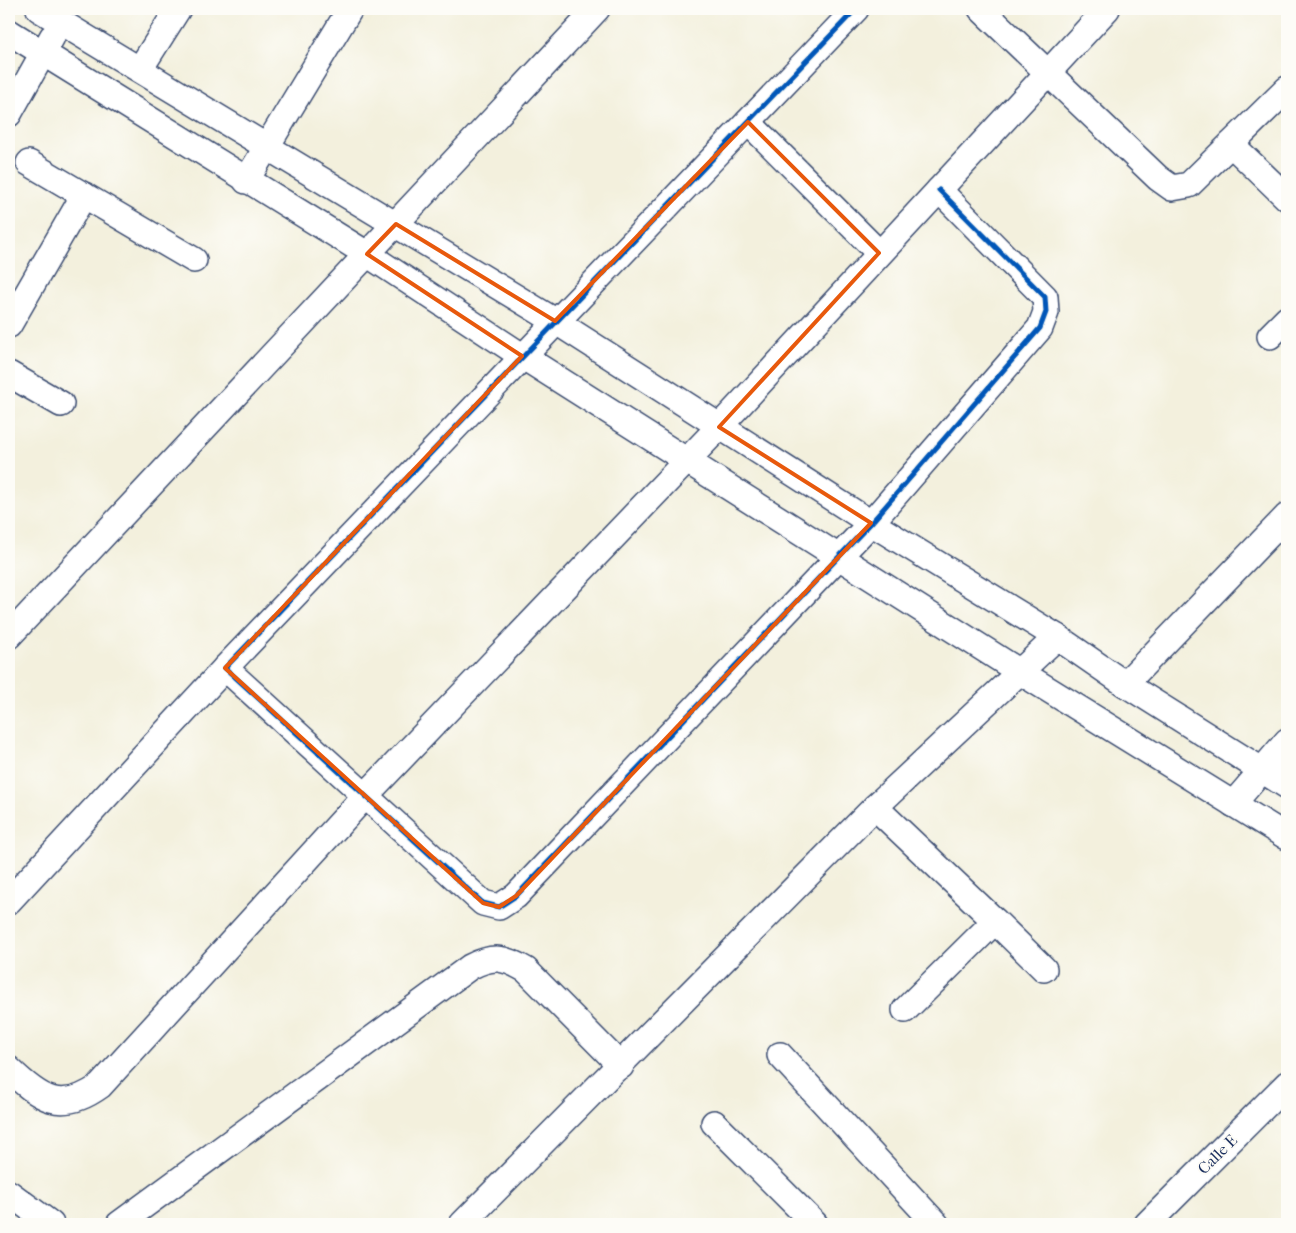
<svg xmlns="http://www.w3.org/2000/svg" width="1296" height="1233" viewBox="0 0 1296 1233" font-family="'IM FELL French Canon',serif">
  <rect width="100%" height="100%" fill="#fdfcf7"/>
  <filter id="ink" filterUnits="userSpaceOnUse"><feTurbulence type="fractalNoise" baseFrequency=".02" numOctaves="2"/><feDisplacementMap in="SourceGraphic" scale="10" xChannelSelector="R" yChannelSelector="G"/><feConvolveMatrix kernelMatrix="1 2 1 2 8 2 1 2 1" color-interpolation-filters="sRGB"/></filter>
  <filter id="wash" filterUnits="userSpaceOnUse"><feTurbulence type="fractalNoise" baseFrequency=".0096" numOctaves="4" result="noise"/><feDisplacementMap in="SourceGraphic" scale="20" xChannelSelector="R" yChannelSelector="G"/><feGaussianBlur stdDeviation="1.12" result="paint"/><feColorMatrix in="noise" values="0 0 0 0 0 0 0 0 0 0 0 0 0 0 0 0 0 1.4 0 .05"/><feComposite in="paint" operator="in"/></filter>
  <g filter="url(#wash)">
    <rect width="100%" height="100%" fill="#f3f0dd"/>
  </g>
  <g filter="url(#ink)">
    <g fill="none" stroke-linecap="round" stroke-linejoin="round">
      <g stroke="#3b4c71" stroke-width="28">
        <g id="minor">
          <polyline points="39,9 555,321 871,523 1057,637 1125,684 1287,786"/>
          <polyline points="856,9 225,668 483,903 499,907 516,896 871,523 1040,328 1046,312 1045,297 939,190"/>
          <polyline points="981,9 1158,178 1172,188 1189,185 1287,89"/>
          <polyline points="9,32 367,254 522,356 1020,672 1287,837"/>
          <polyline points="140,69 178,9"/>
          <polyline points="9,114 52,37"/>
          <polyline points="748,122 879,253"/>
          <polyline points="1231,144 1287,198"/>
          <polyline points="29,163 194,260"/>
          <polyline points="246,181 350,9"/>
          <polyline points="9,325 84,195"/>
          <polyline points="1270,336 1287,319"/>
          <polyline points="9,374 61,404"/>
          <polyline points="9,636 597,9"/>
          <polyline points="1125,684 1287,516"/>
          <polyline points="1233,804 1287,741"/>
          <polyline points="875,807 995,921 905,1010"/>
          <polyline points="9,901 225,668"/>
          <polyline points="995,921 1044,969"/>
          <polyline points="780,1055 936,1224"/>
          <path d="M 9,1069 C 40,1099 61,1114 100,1086 L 365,796 L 719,427 L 1107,9"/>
          <polyline points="714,1123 815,1224"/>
          <polyline points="9,1193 51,1224"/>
          <path d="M 119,1224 L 470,967 C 493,955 504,957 526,970 L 621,1066"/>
          <polyline points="462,1224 875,807 1057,637"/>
          <polyline points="1147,1224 1287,1084"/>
        </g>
      </g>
      <use href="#minor" stroke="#fff" stroke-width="25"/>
      <g stroke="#fdfcf7" stroke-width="8">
        <polyline id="cycleway" points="856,9 225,668 483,903 499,907 516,896 871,523 1040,328 1046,312 1045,297 939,190"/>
      </g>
      <use href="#cycleway" stroke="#0057b8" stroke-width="5"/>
    </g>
  </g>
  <path fill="none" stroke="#e8590c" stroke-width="4" stroke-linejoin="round" d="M 748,122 L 879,253 L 719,427 L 871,523 L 516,896 L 499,907 L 483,903 L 225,668 L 522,356 L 367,254 L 396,224 L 555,321 Z"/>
  <g text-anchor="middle" stroke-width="4" stroke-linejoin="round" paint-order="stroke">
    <g font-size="16" fill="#1b2f5e" stroke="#fdfcf7">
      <text transform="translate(1217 1154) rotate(-45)" y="6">Calle E</text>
    </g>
  </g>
  <rect width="1296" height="1233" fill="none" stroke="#fdfcf7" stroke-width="30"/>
</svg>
